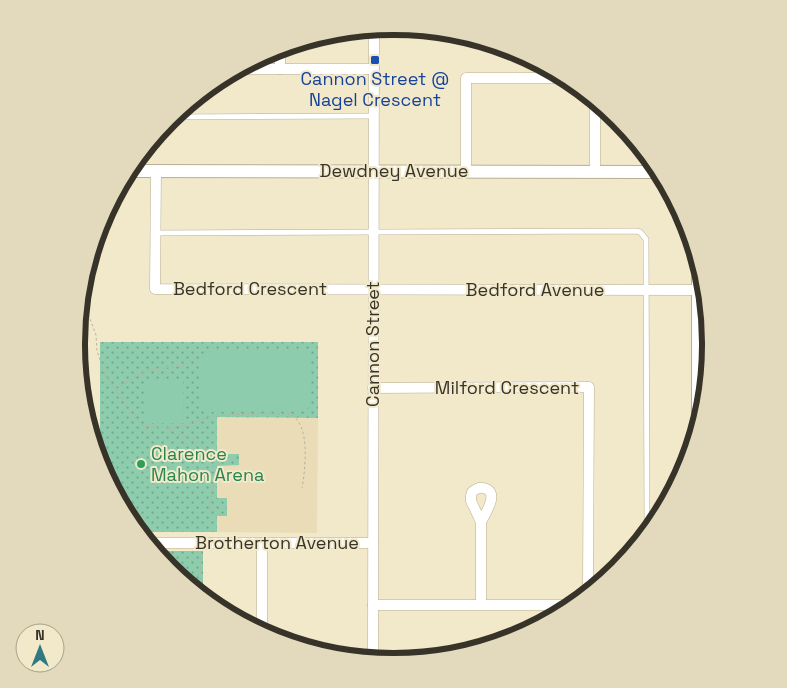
<svg xmlns="http://www.w3.org/2000/svg" width="787" height="688" viewBox="0 0 787 688" font-family="'Space Grotesk',sans-serif">
  <defs>
    <pattern id="park-dots" width="8" height="8" patternUnits="userSpaceOnUse" patternTransform="scale(1.25)"><rect width="8" height="8" fill="#8dccac"/><path d="M2 2h.1M6 6h.1" fill="none" stroke="#74a68c" stroke-width="1.8" stroke-linecap="round"/></pattern>
  </defs>
  <rect width="100%" height="100%" fill="#f2e8ca"/>
  <polygon fill="#e9dcb7" points="217,417 318,418 317,533 217,532"/>
  <g fill="url(#park-dots)">
    <polygon points="100,342 318,342 318,418 217,417 217,454 239,454 239,465 217,466 217,498 227,498 227,516 217,516 217,532 144,532 100,466"/>
    <polygon points="157,551 203,551 203,592 169,568"/>
  </g>
  <g fill="#8dccac">
    <path d="M 214,351 L 303,351 L 308,353 L 311,357 L 310,405 L 308,408 L 302,411 L 211,412 L 203,408 L 199,403 L 199,360 C 202,352 206,352 214,351 Z"/>
    <polygon points="145,380 183,380 184,423 146,423"/>
  </g>
  <g fill="none" stroke-linecap="round" stroke-linejoin="round">
    <g stroke="#b8ae91" stroke-width="6">
      <g id="service">
        <polyline points="172,117 373,116"/>
        <polyline points="156,233 636,231 640,232 646,239 647,526"/>
      </g>
    </g>
    <g stroke="#b8ae91" stroke-width="11">
      <g id="minor">
        <polyline points="244,69 374,69"/>
        <polyline points="280,69 280,49"/>
        <polyline points="595,104 595,172"/>
        <polyline points="156,171 155,289 698,290"/>
        <polyline points="466,171 466,78 556,78"/>
        <polyline points="373,388 589,387 588,589"/>
        <path d="M 481,522 C 485,514 501,491 483,488 C 479,487 476,489 472,492 L 471,496 L 471,501 L 481,522 L 481,604"/>
        <polyline points="152,543 373,543"/>
        <polyline points="373,605 564,605"/>
        <polyline points="262,631 262,543"/>
        <polyline points="373,658 374,30"/>
      </g>
    </g>
    <g stroke="#b8ae91" stroke-width="14">
      <g id="tertiary">
        <polyline points="135,171 653,172"/>
        <polyline points="698,276 698,411"/>
      </g>
    </g>
    <g stroke="#bab199" stroke-width="1" stroke-dasharray="2.5 2.5" stroke-linecap="butt">
      <polyline points="532,62 532,70"/>
      <polyline points="81,315 90,319 96,335 97,351 105,374 133,415 143,426 169,428 172,433 193,439 210,453 214,469 214,482 210,505 211,511"/>
      <polyline points="82,378 90,386 90,393 87,399"/>
      <polyline points="117,389 141,373 152,369 183,366 198,357"/>
      <polyline points="147,423 147,436"/>
      <path d="M 169,428 C 174,427 179,427 184,426 C 194,423 204,418 214,416 C 224,415 284,412 291,415 C 311,425 305,471 302,488"/>
      <polyline points="211,453 219,451"/>
      <polyline points="189,582 200,574"/>
      <polyline points="201,590 201,553"/>
      <polyline points="536,615 536,623"/>
    </g>
    <use href="#service" stroke="#fff" stroke-width="5"/>
    <use href="#minor" stroke="#fff" stroke-width="10"/>
    <use href="#tertiary" stroke="#fff" stroke-width="12"/>
  </g>
  <rect fill="#1a4fb4" stroke="#f2e8ca" stroke-width="2" x="370" y="55" width="10" height="10" rx="2.5"/>
  <circle fill="#2e9e5b" stroke="#f2e8ca" stroke-width="2" cx="141" cy="464" r="5"/>
  <g text-anchor="middle" stroke-width="4" stroke-linejoin="round" paint-order="stroke">
    <g font-size="18" fill="#164399" stroke="#f2e8ca">
      <text x="375" y="85">Cannon Street @<tspan x="375" dy="21">Nagel Crescent</tspan></text>
    </g>
    <g font-size="18" fill="#373328" stroke="#f2e8ca">
      <text x="394" y="177">Dewdney Avenue</text>
      <text x="250" y="295">Bedford Crescent</text>
      <text x="535" y="296">Bedford Avenue</text>
      <text transform="translate(373 344) rotate(-90)" y="6">Cannon Street</text>
      <text x="507" y="394">Milford Crescent</text>
      <text x="277" y="549">Brotherton Avenue</text>
    </g>
    <g font-size="18" fill="#27864d" stroke="#f2e8ca" text-anchor="start">
      <text x="151" y="460">Clarence<tspan x="151" dy="21">Mahon Arena</tspan></text>
    </g>
  </g>
  <path d="M0 0H787V688H0ZM393 35H394A308 308 0 0 1 702 343V345A308 308 0 0 1 394 653H393A308 308 0 0 1 85 345V343A308 308 0 0 1 393 35Z" fill="#e3dabd" fill-rule="evenodd"/>
  <path fill="none" stroke="#373328" stroke-width="6" d="M393 35H394A308 308 0 0 1 702 343V345A308 308 0 0 1 394 653H393A308 308 0 0 1 85 345V343A308 308 0 0 1 393 35Z"/>
  <g transform="translate(40 648)"><circle r="24" fill="#f2e8ca" stroke="#a7a089"/>
  <path d="M0-4L9 19L0 12L-9 19Z" fill="#317980"/>
  <text y="-8" font-size="14" font-weight="bold" text-anchor="middle" fill="#373328">N</text>
  </g>
</svg>
